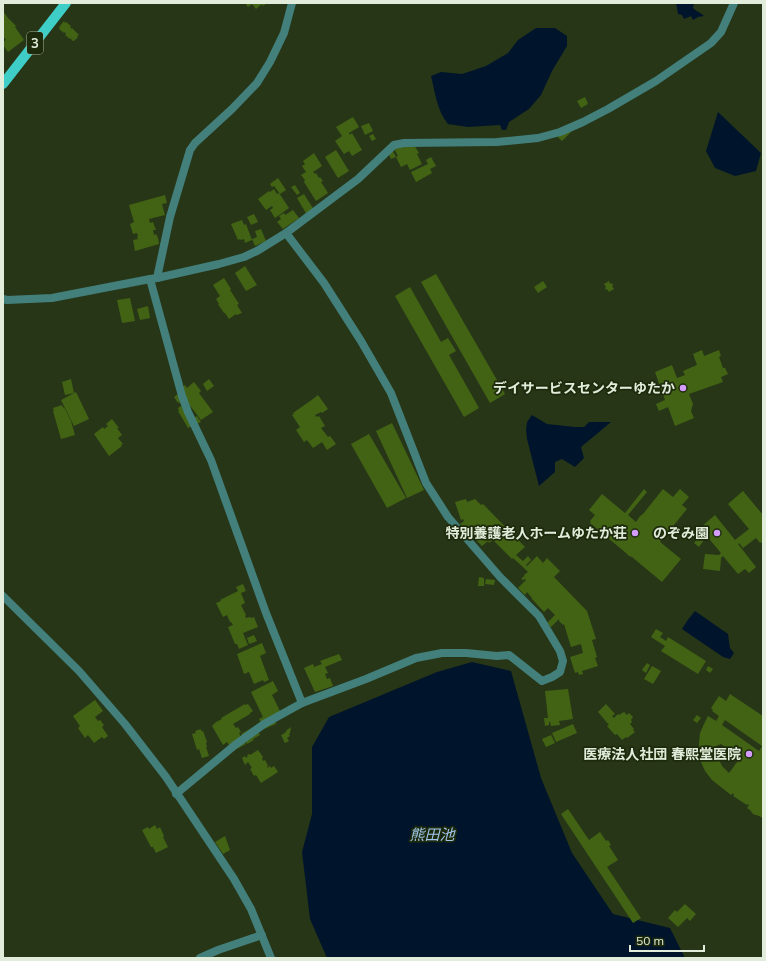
<svg xmlns="http://www.w3.org/2000/svg" width="766" height="961" viewBox="0 0 766 961" font-family="Mulish,'Noto Sans JP',sans-serif">
  <rect width="100%" height="100%" fill="#273617"/>
  <g fill="#00152c">
    <path d="M 676,3 L 694,3 L 693,8 C 697,12 700,12 704,16 L 698,17 L 693,20 L 691,16 L 684,19 L 682,15 L 678,14 Z"/>
    <path d="M 536,28 L 555,28 L 567,36 L 567,46 L 552,71 L 541,95 L 529,109 L 509,122 L 506,130 L 502,130 L 500,125 L 468,127 L 448,124 C 437,111 435,92 431,76 L 441,72 L 462,74 L 486,66 L 508,53 L 518,40 Z"/>
    <polygon points="718,112 761,153 756,171 735,176 715,168 706,151"/>
    <polygon points="532,415 547,424 575,427 584,427 589,422 611,422 581,447 584,458 575,467 562,459 555,462 555,472 539,486 527,439 526,430 527,422"/>
    <polygon points="695,611 728,634 730,648 734,653 730,659 723,657 682,629 687,621"/>
    <polygon points="472,662 511,671 541,778 572,853 613,914 670,928 685,958 327,958 310,919 302,852 312,814 312,747 329,717 437,672"/>
  </g>
  <g fill="#426314" fill-rule="evenodd">
    <polygon points="245,3 267,3 263,6 262,4 256,9 252,4 248,7"/>
    <polygon points="3,11 8,18 16,26 15,27 24,40 8,52 3,45 3,42 6,40 3,36"/>
    <polygon points="64,21 65,23 66,22 71,26 70,27 72,29 72,28 79,35 77,36 78,37 74,41 73,41 70,38 70,39 65,35 66,34 65,32 64,33 59,29 60,28 59,27"/>
    <polygon points="585,97 588,104 581,108 577,101"/>
    <polygon points="353,117 359,127 349,133 350,135 352,133 362,150 352,156 349,151 344,154 335,141 342,136 336,127"/>
    <polygon points="369,123 373,131 365,135 361,126"/>
    <polygon points="573,130 562,141 556,135"/>
    <polygon points="373,134 376,139 372,141 369,136"/>
    <polygon points="392,145 414,145 419,153 417,154 422,164 410,170 407,164 401,167 396,157 391,159 386,148 390,146 396,157 398,156"/>
    <polygon points="336,150 349,171 338,178 325,157"/>
    <polygon points="314,153 322,166 313,172 315,174 316,173 319,178 320,177 323,181 321,182 328,193 316,201 304,182 305,180 301,175 306,172 302,166 305,164 303,161"/>
    <polygon points="431,157 436,166 430,169 432,173 416,182 411,172 428,164 426,160"/>
    <polygon points="278,178 286,190 280,194 274,186 272,187 270,184"/>
    <polygon points="295,185 300,193 297,195 291,187"/>
    <polygon points="274,189 277,194 279,193 289,208 275,218 270,210 273,208 272,206 266,210 258,199 269,191 270,192"/>
    <polygon points="304,194 314,210 307,215 297,198"/>
    <polygon points="165,195 167,203 162,204 165,215 149,219 150,223 153,222 156,230 153,230 154,235 156,234 158,238 159,244 135,251 133,240 138,239 137,237 138,236 137,233 133,234 130,224 134,222 129,205"/>
    <polygon points="293,210 299,218 283,229 277,222 281,219 279,216 284,213 285,215"/>
    <polygon points="254,214 258,222 251,225 247,217"/>
    <polygon points="242,220 244,225 246,224 252,240 245,243 244,239 241,240 240,239 238,240 231,224"/>
    <polygon points="261,229 266,241 255,246 252,239 257,237 255,231"/>
    <polygon points="245,266 257,285 246,291 235,273"/>
    <polygon points="436,274 505,394 490,403 421,282"/>
    <polygon points="224,278 231,289 230,290 239,304 237,305 242,313 237,315 236,314 229,319 225,313 224,313 218,304 219,304 216,299 220,296 213,285"/>
    <polygon points="543,281 547,287 538,293 534,287"/>
    <polygon points="609,281 610,284 612,283 613,285 612,286 614,289 609,292 607,289 606,290 605,288 606,287 604,284"/>
    <polygon points="410,287 441,342 448,338 456,351 449,355 479,408 464,417 395,296"/>
    <polygon points="130,298 135,321 122,323 117,300"/>
    <polygon points="148,306 150,318 140,320 137,309"/>
    <polygon points="702,350 704,356 719,350 721,356 719,357 723,368 725,368 728,374 721,377 723,382 689,394 693,404 691,411 694,418 675,426 668,407 659,411 656,404 665,400 655,372 672,365 677,378 685,375 683,371 697,365 693,354"/>
    <polygon points="71,379 74,393 65,395 62,382"/>
    <polygon points="209,379 214,386 207,391 203,384"/>
    <polygon points="194,382 201,391 199,393 213,412 201,420 188,403 192,419 197,416 201,422 188,428 178,411 179,411 178,408 181,406 183,407 179,402 178,403 174,397 182,391 180,389 185,385 187,388"/>
    <polygon points="76,392 89,419 74,426 61,400"/>
    <polygon points="318,395 328,409 322,413 321,412 315,415 317,417 319,416 325,426 321,428 328,437 330,436 336,444 327,450 322,442 313,448 307,440 304,442 296,430 300,427 292,415 294,414 293,413 313,399"/>
    <polygon points="62,405 63,408 64,407 71,421 75,435 61,439 53,411 54,411 53,408"/>
    <polygon points="112,419 119,428 117,428 122,435 118,438 123,444 121,445 122,446 109,456 94,434 103,427 104,429 108,426 106,424"/>
    <polygon points="392,423 424,490 407,498 376,431"/>
    <polygon points="369,434 406,498 387,508 351,444"/>
    <polygon points="644,489 647,492 628,515 636,522 640,516 643,514 663,489 673,497 680,489 689,497 682,505 687,509 660,542 681,559 662,582 632,557 629,556 626,553 590,523 591,522 590,521 595,515 589,510 602,494 625,513"/>
    <polygon points="743,491 763,515 763,543 762,542 760,543 756,538 743,548 739,543 738,544 756,567 749,573 745,569 738,574 723,556 721,558 720,571 703,569 705,554 719,555 721,553 700,528 715,515 735,540 749,529 728,504"/>
    <polygon points="466,499 467,502 475,499 481,505 483,504 525,547 516,555 523,561 528,556 531,560 526,565 527,566 537,556 543,563 547,558 560,571 554,577 587,611 596,639 592,640 597,657 595,658 598,666 582,671 583,674 579,675 578,672 575,673 570,657 583,653 581,644 571,647 564,624 563,625 559,621 559,619 551,627 547,623 555,615 548,608 544,612 532,599 532,598 527,592 525,595 518,588 526,580 525,579 523,580 521,579 524,576 525,577 524,575 528,572 524,568 513,558 512,559 493,540 489,543 488,541 482,546 460,524 464,521 463,519 461,520 455,502"/>
    <polygon points="699,536 704,540 699,547 694,543"/>
    <polygon points="479,577 484,578 484,586 478,586"/>
    <polygon points="486,579 495,580 494,585 485,584"/>
    <polygon points="243,584 246,591 241,593 245,603 241,605 246,615 245,616 246,618 250,617 251,618 254,617 258,627 243,633 248,645 239,649 237,644 235,644 228,627 233,625 231,622 230,622 227,615 223,617 216,603 221,601 220,600 238,591 236,587"/>
    <polygon points="656,629 663,633 660,637 666,641 668,637 706,661 698,674 661,651 665,646 651,637"/>
    <polygon points="254,635 257,641 249,644 247,638"/>
    <polygon points="262,643 266,653 260,656 269,680 264,682 263,680 254,684 249,672 244,674 237,654"/>
    <polygon points="339,654 342,660 325,667 328,673 325,674 327,679 330,678 333,686 315,692 304,668 313,664 314,667 322,664 320,661"/>
    <polygon points="647,663 650,665 646,673 642,670"/>
    <polygon points="652,666 661,671 653,684 644,679"/>
    <polygon points="708,666 713,669 710,673 706,670"/>
    <polygon points="273,681 278,691 272,695 282,715 275,721 276,724 264,729 259,719 263,717 251,692"/>
    <polygon points="568,689 573,719 559,721 560,725 551,726 550,722 549,722 549,725 545,726 544,718 548,718 545,691"/>
    <path d="M 730,694 L 763,716 L 763,818 L 759,816 L 753,814 L 750,810 L 747,808 L 749,805 L 748,804 L 747,805 L 733,796 L 734,795 L 733,793 L 731,795 L 712,780 L 705,771 L 701,762 L 699,752 L 699,743 L 700,733 L 704,724 L 708,716 L 716,721 L 719,716 L 712,711 L 713,710 L 711,708 L 719,696 L 726,701 ZM 725,720 L 762,746 L 759,751 L 722,725 ZM 721,744 L 740,758 L 729,773 L 722,766 L 717,756 L 716,746 Z"/>
    <polygon points="95,700 103,711 95,717 98,721 100,720 104,725 102,727 108,736 104,739 102,737 94,743 88,735 85,738 78,728 80,726 73,716"/>
    <polygon points="245,704 245,705 248,704 253,711 250,713 250,714 233,724 236,728 238,727 241,732 239,733 243,740 245,740 241,734 255,726 260,735 253,739 254,740 247,744 246,742 245,743 246,744 233,751 227,742 223,745 212,726 216,722 222,719 221,718"/>
    <polygon points="606,704 615,714 612,716 614,718 618,714 619,715 624,712 627,715 629,713 633,717 631,720 632,722 630,724 634,729 633,730 635,732 627,738 626,737 622,740 617,734 615,735 607,726 609,725 598,712"/>
    <polygon points="697,715 701,718 697,723 693,720"/>
    <polygon points="573,724 577,733 556,742 552,733"/>
    <polygon points="291,727 290,733 289,734 290,736 287,738 289,741 285,743 281,735 285,733 287,730"/>
    <polygon points="201,729 201,731 203,731 207,742 206,743 207,747 206,747 209,756 202,758 199,749 197,750 192,734 196,733 195,731"/>
    <polygon points="551,735 555,743 546,747 542,739"/>
    <polygon points="258,750 263,757 262,758 263,761 265,760 268,766 267,767 267,768 270,766 271,768 274,766 278,772 261,783 256,775 254,776 250,769 252,768 248,762 245,765 242,758 245,756 246,758 248,756 247,755 249,754 250,755"/>
    <polygon points="568,809 589,840 600,832 606,841 608,840 611,845 609,846 618,860 607,867 641,918 633,923 561,814"/>
    <polygon points="155,825 157,829 160,827 164,836 163,837 168,847 156,853 153,847 151,847 142,830 148,827 149,829"/>
    <polygon points="225,836 230,850 223,854 215,842"/>
    <polygon points="685,904 696,914 690,921 687,918 678,927 668,918 675,910 677,912"/>
  </g>
  <g fill="none" stroke-linecap="round" stroke-linejoin="round">
    <g stroke="#437f7b" stroke-width="8">
      <polyline points="157,278 170,217 190,150 195,143 232,109 257,83 270,62 284,33 292,3"/>
      <polyline points="150,279 182,396 188,412 211,460 266,613 302,703"/>
      <polyline points="3,299 7,300 52,298 150,279 157,278 219,264 244,257 257,251 286,233 358,179 394,145 404,143 497,142 538,138 560,132 583,122 608,109 656,81 711,43 721,32 734,3"/>
      <polyline points="3,596 79,671 125,724 166,777 234,879 251,909 271,958"/>
      <polyline points="176,794 235,745 264,724 302,703 366,679 416,658 442,653 466,653 497,656 509,655 542,681 552,677 560,672 563,661 560,651 539,616 500,577 448,517 426,483 391,393 361,341 324,283 286,233"/>
      <polyline points="200,958 218,950 262,935"/>
    </g>
    <polyline stroke="#3fcec7" stroke-width="10" points="3,84 66,3"/>
  </g>
  <g fill="#d49cfc" stroke="#1d2b0c" stroke-width="1.5">
    <circle cx="683" cy="388" r="4"/>
    <circle cx="635" cy="533" r="4"/>
    <circle cx="717" cy="533" r="4"/>
    <circle cx="749" cy="754" r="4"/>
  </g>
  <g text-anchor="middle" stroke-width="3.5" stroke-linejoin="round" paint-order="stroke">
    <rect fill="#1d2b0c" stroke="#a7b29c" stroke-width="1" x="27" y="32" width="16" height="22" rx="3"/>
    <g font-size="13" font-weight="bold" fill="#e2ecda">
      <text x="35" y="48">3</text>
    </g>
    <g font-size="14" font-weight="bold" fill="#e2ecda" stroke="#1d2b0c" text-anchor="end">
      <text x="675" y="393">デイサービスセンターゆたか</text>
      <text x="627" y="538">特別養護老人ホームゆたか荘</text>
      <text x="709" y="538">のぞみ園</text>
      <text x="741" y="759">医療法人社団 春熙堂医院</text>
    </g>
    <g font-size="15" font-style="italic" fill="#9fc4eb" stroke="#1d2b0c">
      <text x="432" y="840">熊田池</text>
    </g>
  </g>
  <rect width="766" height="961" fill="none" stroke="#e2ecda" stroke-width="8"/>
  <path d="M630 945v6h74v-6" fill="none" stroke="#e2ecda" stroke-width="2"/>
  <text x="636" y="945" font-size="12" fill="#e2ecda" stroke="#1d2b0c" stroke-width="3" paint-order="stroke">50 m</text>
</svg>
